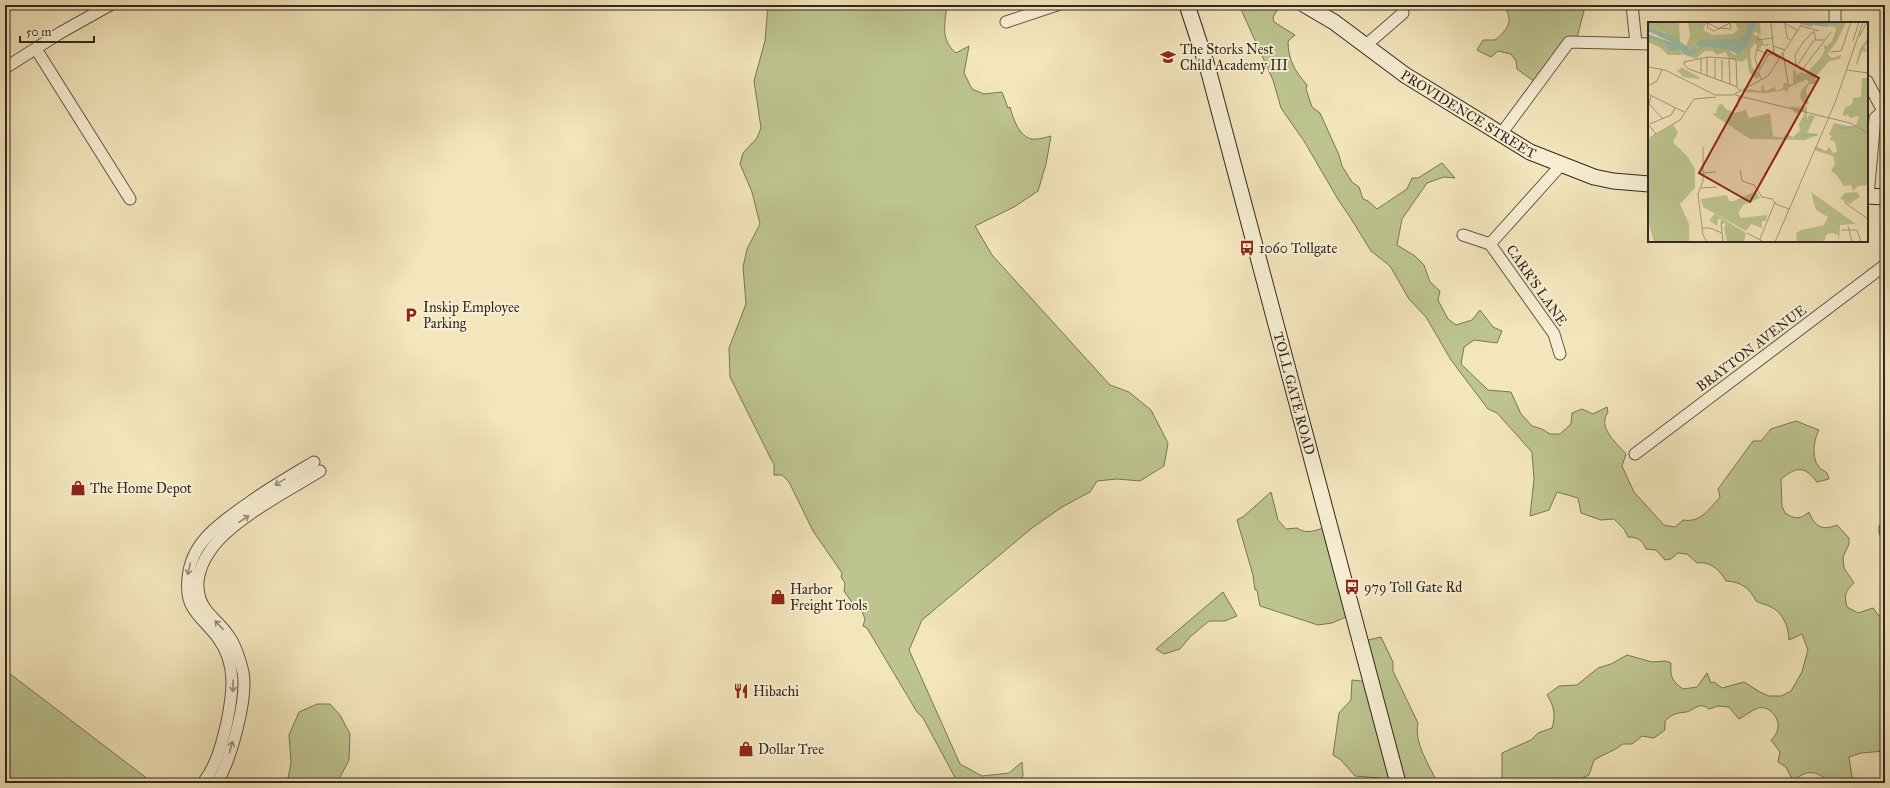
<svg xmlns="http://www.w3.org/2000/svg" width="1890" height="788" viewBox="0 0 1890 788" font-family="'IM FELL Great Primer',serif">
  <rect width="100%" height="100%" fill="#f3e5bc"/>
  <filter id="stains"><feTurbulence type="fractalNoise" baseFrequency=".005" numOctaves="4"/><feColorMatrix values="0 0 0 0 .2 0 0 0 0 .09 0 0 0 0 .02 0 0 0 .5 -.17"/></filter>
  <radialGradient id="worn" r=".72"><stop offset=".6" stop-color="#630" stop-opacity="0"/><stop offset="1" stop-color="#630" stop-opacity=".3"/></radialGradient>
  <g fill="#bdc48f" stroke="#777656">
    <path d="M 768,5 L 947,5 C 945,23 940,40 956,53 L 969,46 L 964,73 L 972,89 L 984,94 L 1002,92 L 1008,108 L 1010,107 C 1013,118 1019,137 1032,139 C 1038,140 1046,137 1051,136 L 1046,164 L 1038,191 L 1014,207 L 975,226 L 992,255 L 1110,385 L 1129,392 L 1151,410 L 1168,443 L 1164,466 L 1140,481 L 1117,479 L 1097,481 L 1090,492 L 1062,507 L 1032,528 L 922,620 L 909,650 L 960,764 L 982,776 L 1009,773 L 1022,762 L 1023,775 L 1021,783 L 958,783 L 923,718 L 917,712 L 867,628 L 863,626 L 865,619 L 861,609 L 855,607 L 844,591 L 845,583 L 841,577 L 842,573 L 813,531 L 789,482 L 782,475 L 774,475 L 774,464 L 772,461 L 730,377 L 729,348 L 746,304 L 743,267 L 747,249 L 760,224 L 752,192 L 740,164 L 743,153 L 757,138 L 761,128 L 754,81 L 765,41 Z"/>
    <path d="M 1239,5 L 1280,5 L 1273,17 L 1274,22 L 1295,35 L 1288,41 C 1288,60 1295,71 1307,85 L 1306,89 L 1312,107 L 1320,113 L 1339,155 L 1342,166 L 1352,182 L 1359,187 L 1363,199 L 1368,201 L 1377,209 L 1407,189 L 1412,178 L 1418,178 L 1442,163 L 1455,178 L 1444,177 L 1427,183 L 1402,219 L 1397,245 L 1415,256 L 1424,265 L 1430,282 L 1440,291 L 1438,300 L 1448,319 L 1456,325 L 1472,320 L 1480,310 L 1493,327 L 1502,331 L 1497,343 L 1474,340 L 1464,347 L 1461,364 L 1488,390 L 1511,392 L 1521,414 L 1532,426 L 1542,429 L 1550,434 L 1560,434 L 1571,424 L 1572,413 L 1582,409 L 1593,414 L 1607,407 L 1608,412 C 1597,428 1616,442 1626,454 L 1622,466 L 1634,492 L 1664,525 L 1675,527 L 1683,520 C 1701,523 1709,509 1720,497 L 1718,489 L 1753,441 L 1761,441 L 1771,429 L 1796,421 L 1819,430 C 1814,439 1811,458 1819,467 C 1820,469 1825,471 1827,473 L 1829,479 L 1817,482 C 1804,465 1796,467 1781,479 L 1782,506 L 1785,513 C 1795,519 1800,520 1809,512 C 1815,527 1822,531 1837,525 L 1849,538 L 1849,544 L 1843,557 L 1844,568 L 1854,583 C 1845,591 1844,595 1847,607 L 1858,613 L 1873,608 L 1878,615 L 1885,619 L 1885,751 L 1861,753 L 1849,757 L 1853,783 L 1843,783 L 1840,778 L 1827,780 C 1813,769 1806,771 1793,781 L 1786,767 L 1778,762 L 1780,752 L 1771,740 C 1775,736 1778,732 1778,726 C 1779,717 1768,705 1758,708 C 1752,710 1745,716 1739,719 L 1729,707 L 1718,706 L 1709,709 C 1699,701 1695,710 1686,712 C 1677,713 1672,714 1665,721 L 1665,730 L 1654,738 L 1642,736 L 1632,744 L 1623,744 C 1614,751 1604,754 1594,760 L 1589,775 L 1572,783 L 1502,783 L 1502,753 L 1531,740 L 1538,733 L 1552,728 C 1556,716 1554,705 1547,695 L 1559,686 L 1577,685 L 1598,668 L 1611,664 L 1627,655 L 1652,662 L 1666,661 L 1671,663 C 1670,677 1672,681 1683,689 L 1697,687 L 1707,673 L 1711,683 L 1714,682 L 1722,688 L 1744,682 L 1760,692 L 1769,696 L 1781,696 L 1791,691 L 1802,672 L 1808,650 L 1802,634 L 1789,640 C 1789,628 1783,612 1771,607 C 1766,604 1761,604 1756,601 C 1749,587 1741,582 1726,581 C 1720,570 1710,561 1697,563 L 1687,554 L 1678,553 L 1671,559 L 1665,560 L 1656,550 L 1646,549 C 1642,540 1638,537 1628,537 L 1624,529 L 1614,519 L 1601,520 L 1581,513 L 1578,498 L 1557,492 L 1549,510 L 1530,516 L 1534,479 L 1532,452 L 1497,413 L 1488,409 L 1451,360 L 1426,317 L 1409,299 L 1390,266 L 1371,251 L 1350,217 L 1339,201 L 1304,141 L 1281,108 L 1273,80 Z"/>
    <path d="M 1503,5 L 1580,5 L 1584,11 L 1576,41 L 1535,82 L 1517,69 L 1516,61 L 1511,54 L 1498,51 L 1491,57 L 1477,50 L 1483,40 L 1495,40 C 1508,29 1515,21 1503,5 Z"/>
    <path d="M 1271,492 L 1278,520 L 1286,529 L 1297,528 C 1307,535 1316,530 1327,527 L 1351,615 L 1332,623 L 1318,625 L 1260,606 L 1257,590 L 1255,590 L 1253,575 L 1237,520 L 1244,516 Z"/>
    <polygon points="1223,592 1237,616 1225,621 1209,621 1190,637 1180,649 1164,654 1156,649"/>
    <path d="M 1381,637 L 1393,662 L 1393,671 L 1418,723 C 1414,742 1427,761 1435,778 L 1436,783 L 1390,783 L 1380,778 L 1355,776 L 1341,760 L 1333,755 L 1339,713 L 1351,700 L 1352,680 L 1369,682 L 1359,642 Z"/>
    <polygon points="5,670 153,783 13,783 5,777"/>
    <polygon points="317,704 330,704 340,715 350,734 349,760 337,783 287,783 291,763 289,735 299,712"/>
  </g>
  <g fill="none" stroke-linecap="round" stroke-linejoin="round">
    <g stroke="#625746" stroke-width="13">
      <g id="minor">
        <polyline points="1632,5 1636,43"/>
        <polyline points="1835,5 1835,23"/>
        <polyline points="1006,22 1057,5"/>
        <polyline points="1365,46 1403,13"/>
        <polyline points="36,49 130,199"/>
        <polyline points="5,68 60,33 110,5"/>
        <polyline points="1867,81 1883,111"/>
        <polyline points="1501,134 1569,42 1649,44"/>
        <polyline points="1868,196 1875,118 1885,109"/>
        <polyline points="1463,235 1490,244"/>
        <polyline points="1490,244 1554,334 1560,354"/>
        <polyline points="1490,244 1561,165"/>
        <polyline points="1635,454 1885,265"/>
        <polyline points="1885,528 1885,532"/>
        <path d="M 203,783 C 217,765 222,743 227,722 C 233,692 237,664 218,638 C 210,627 200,619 193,608 C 187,599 187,588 188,578 C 191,541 222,522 250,502 C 271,487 292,475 314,462"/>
        <path d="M 217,783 C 231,759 248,699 243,672 C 240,660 236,645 228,635 C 222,626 213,619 206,610 C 192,591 198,568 210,551 C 229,521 289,490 320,471"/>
      </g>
    </g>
    <g stroke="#31281e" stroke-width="17">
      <g id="secondary">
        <path id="s1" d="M 1187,5 L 1208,69 L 1398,783"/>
        <path id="s2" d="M 1305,5 L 1334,22 L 1405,75 L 1530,152 L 1594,177 L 1613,181 L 1649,184"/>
        <polyline points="1867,196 1885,197"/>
      </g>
    </g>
    <use href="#minor" stroke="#f7eed3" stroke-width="11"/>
    <use href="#secondary" stroke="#f7eed3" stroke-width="15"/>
  </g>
  <defs><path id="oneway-shaft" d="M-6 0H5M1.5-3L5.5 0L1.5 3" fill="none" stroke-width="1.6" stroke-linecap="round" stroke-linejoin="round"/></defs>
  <g stroke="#948b78">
    <use href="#oneway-shaft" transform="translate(280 482) rotate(149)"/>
    <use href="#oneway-shaft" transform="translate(244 519) rotate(-33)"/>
    <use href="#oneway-shaft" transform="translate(189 569) rotate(104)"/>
    <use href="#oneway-shaft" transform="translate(219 625) rotate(-133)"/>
    <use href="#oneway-shaft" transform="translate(233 686) rotate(91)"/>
    <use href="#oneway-shaft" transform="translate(231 747) rotate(-74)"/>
  </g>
  <defs>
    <g id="school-bare" transform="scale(1.2)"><path d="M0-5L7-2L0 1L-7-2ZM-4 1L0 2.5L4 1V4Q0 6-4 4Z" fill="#8f2418" stroke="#f7eed3" stroke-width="2.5" paint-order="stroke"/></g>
    <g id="bus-bare" transform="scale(1.2)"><path d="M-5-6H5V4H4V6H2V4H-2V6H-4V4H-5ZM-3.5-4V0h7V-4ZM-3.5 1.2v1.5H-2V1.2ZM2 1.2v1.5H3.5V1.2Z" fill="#8f2418" stroke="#f7eed3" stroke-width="2.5" paint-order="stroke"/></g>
    <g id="parking-bare" transform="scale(1.2)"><path d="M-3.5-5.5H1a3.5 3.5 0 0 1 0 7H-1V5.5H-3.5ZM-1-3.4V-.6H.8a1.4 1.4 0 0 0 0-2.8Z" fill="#8f2418" stroke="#f7eed3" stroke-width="2.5" paint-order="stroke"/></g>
    <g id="shop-bare" transform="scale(1.2)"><path d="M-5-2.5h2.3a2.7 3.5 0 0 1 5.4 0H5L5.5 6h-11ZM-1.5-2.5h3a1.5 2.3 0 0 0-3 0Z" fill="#8f2418" stroke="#f7eed3" stroke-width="2.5" paint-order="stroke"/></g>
    <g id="restaurant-bare" transform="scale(1.2)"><path d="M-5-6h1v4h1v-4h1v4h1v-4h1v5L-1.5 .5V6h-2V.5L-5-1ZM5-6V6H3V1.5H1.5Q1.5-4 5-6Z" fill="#8f2418" stroke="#f7eed3" stroke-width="2.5" paint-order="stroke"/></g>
  </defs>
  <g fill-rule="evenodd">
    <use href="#school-bare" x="1168" y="57"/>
    <use href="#bus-bare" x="1247" y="248"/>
    <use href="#parking-bare" x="411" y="315"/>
    <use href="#shop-bare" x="78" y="488"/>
    <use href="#bus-bare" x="1352" y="587"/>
    <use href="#shop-bare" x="778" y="597"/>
    <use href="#restaurant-bare" x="741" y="691"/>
    <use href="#shop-bare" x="746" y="749"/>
  </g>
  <g text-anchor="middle" stroke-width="4" stroke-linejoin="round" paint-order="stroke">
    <g font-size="14" fill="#31281e" stroke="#f7eed3" text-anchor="start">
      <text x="1180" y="54">The Storks Nest<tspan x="1180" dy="16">Child Academy III</tspan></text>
      <text x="1259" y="253">1060 Tollgate</text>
      <text x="423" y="312">Inskip Employee<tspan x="423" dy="16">Parking</tspan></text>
      <text x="90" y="493">The Home Depot</text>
      <text x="1364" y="592">979 Toll Gate Rd</text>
      <text x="790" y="594">Harbor<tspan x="790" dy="16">Freight Tools</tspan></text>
      <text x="753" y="696">Hibachi</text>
      <text x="758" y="754">Dollar Tree</text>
    </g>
    <g font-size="14" fill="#31281e" stroke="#f7eed3">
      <text dy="5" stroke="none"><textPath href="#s2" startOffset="197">PROVIDENCE STREET</textPath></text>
      <text transform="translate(1537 285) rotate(55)" y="5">CARR'S LANE</text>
      <text transform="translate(1751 348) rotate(-37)" y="5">BRAYTON AVENUE</text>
      <text dy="5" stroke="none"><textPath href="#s1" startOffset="403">TOLL GATE ROAD</textPath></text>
    </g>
  </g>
  <g transform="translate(1648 22)">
    <rect width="220" height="220" fill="#f3e5bc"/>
    <path d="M 0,0 L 31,0 L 32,20 L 18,11 L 0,5 ZM 40,0 L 59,0 L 55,8 L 65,13 L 85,12 L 90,8 L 87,0 L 99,0 L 97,12 L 89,18 L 51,18 L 49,22 L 43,23 L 52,26 L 46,28 L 38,24 L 42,14 ZM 184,0 L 198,0 L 188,21 L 179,32 L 184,36 L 193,33 L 192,37 L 181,39 L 169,53 L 167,58 L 170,59 L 167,62 L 161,62 L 158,68 L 161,83 L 154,80 L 152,74 L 153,69 L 161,60 L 159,57 L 140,66 L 140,70 L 136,68 L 131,69 L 117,71 L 95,70 L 97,67 L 113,69 L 114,63 L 115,63 L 117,69 L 127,65 L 128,69 L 135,66 L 136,61 L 145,62 L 145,48 L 148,49 L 148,53 L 153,50 L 158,52 L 174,34 L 177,27 L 175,23 L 179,24 L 184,19 L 188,7 L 187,5 L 180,4 ZM 112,1 L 113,13 L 107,9 L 105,13 L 114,17 L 116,23 L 120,21 L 121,24 L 113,24 L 112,28 L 107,21 L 102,28 L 104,45 L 112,54 L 108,57 L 101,50 L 99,36 L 94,40 L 82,37 L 77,30 L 69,33 L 65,29 L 57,29 L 48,37 L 43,35 L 57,25 L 81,28 L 86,33 L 96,29 L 107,4 ZM 0,16 L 23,24 L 16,25 L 25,27 L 27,30 L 32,27 L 35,33 L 20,33 L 13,26 L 0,20 ZM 219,17 L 220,22 L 216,24 L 220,30 L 214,29 L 209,44 L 208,41 L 212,27 ZM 33,45 L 51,55 L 52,57 L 35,55 L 28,47 L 32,48 ZM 214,56 L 220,56 L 220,163 L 210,164 L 205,169 L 203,163 L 196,164 L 188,152 L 183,149 L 187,142 L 185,134 L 166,128 L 168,124 L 178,129 L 181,125 L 185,131 L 189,130 L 187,120 L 181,117 L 184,115 L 181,112 L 186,101 L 204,105 L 208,103 L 211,94 L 202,96 L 200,93 L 195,94 L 195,91 L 197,86 L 204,82 L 205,76 L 213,75 ZM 74,82 L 78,87 L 87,91 L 98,88 L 101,96 L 122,91 L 125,114 L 135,116 L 138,112 L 145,115 L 152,109 L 151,102 L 157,91 L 152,89 L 148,92 L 142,84 L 156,86 L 159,83 L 159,98 L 161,93 L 167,94 L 159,111 L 171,112 L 157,118 L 102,117 L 64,92 L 68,91 L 70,83 ZM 25,103 L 30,110 L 25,120 L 39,134 L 47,147 L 47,166 L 32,182 L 41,202 L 41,220 L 6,220 L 0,198 L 0,118 ZM 108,169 L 112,176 L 95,183 L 90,191 L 93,196 L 119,193 L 118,199 L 114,199 L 114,206 L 103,202 L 98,209 L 55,185 L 53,177 L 79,173 L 81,179 L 86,179 ZM 163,170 L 208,202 L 192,203 L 191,220 L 190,213 L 184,211 L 178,213 L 177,218 L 171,220 L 149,220 L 148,211 L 153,208 L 176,203 L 180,195 L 168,188 ZM 209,170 L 212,175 L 201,182 L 192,176 L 197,171 ZM 67,192 L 98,211 L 96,220 L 79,220 L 76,206 L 78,201 L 73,202 L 73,197 L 70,197 L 69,204 L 61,198 Z" fill="#bdc48f"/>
    <path d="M 99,0 L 113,0 L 107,4 L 98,26 L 91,33 L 81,28 L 57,25 L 43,35 L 35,32 L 32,27 L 27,30 L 15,24 L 23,24 L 0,16 L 0,12 L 25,21 L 0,9 L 0,5 L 22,13 L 43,27 L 50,27 L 52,25 L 42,24 L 49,22 L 51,18 L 90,17 L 97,12 ZM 148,0 L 175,1 L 184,0 L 179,5 L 165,3 L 162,5 Z" fill="#9cbfac"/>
    <path fill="none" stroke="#9cbfac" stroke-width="2" d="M 189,106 L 206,105M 153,114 L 169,113"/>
    <path fill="none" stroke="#a5997d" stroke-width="1" d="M 59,0 L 60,6 L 66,9 L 84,0M 134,0 L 149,8M 59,1 L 72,7M 123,1 L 126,33 L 131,36M 137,2 L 139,16 L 142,18M 153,4 L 171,9M 72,6 L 83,7 L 82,1M 110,13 L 110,18 L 124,16M 211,15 L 219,0M 168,18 L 166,9 L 156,19 L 147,33 L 148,43 L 154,48 L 183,10M 205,19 L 211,0M 110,23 L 107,36 L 109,44 L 113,46M 125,24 L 137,28M 108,27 L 121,33M 183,30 L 193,29 L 203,0M 135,31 L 140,61M 53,36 L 53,51M 81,37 L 82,62M 74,38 L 74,59M 149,44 L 166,18 L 177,18M 0,45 L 17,48 L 67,73 L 85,73 L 120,54 L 155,0M 199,48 L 220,51M 59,54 L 59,35M 67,57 L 67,37M 114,58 L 110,50 L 121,32 L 126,32M 0,64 L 9,59 L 14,48M 89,65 L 88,37 L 60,35 L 36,40 L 36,43 L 41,47 L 87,64 L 93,69M 0,72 L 36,90M 87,73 L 202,101 L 220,111M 3,74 L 1,82 L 15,97M 89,86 L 91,74M 0,102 L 8,112M 2,102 L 23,93 L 27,86M 0,117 L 32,98 L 46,77 L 68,75M 55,125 L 55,159 L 50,172 L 55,213 L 59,220M 92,148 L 94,159 L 106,163 L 114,175 L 124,177 L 128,182 L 141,187M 55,151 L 68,150M 52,166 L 69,165M 196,180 L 220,197M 73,200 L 75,220M 200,204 L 204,220M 55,206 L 62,206 L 74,211M 193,208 L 209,208 L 213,220M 99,211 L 116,220M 112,217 L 127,180M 127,220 L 187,81 L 215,0"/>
    <path fill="#8f2418" fill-opacity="0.15" stroke="#8f2418" stroke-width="2" d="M 119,28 L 171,56 L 102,180 L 51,151 Z"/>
    <rect width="220" height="220" fill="none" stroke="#31281e" stroke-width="2"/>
  </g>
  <rect width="1890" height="788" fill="none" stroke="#f3e5bc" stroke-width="20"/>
  <rect x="6" y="6" width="1878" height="776" fill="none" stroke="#31281e" stroke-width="2"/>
  <rect x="10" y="10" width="1870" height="768" fill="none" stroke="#31281e"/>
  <path d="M20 36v6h74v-6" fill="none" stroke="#31281e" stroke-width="2"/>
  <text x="26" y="36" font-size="12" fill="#31281e" stroke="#f7eed3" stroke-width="3" paint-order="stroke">50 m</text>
  <rect width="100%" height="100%" filter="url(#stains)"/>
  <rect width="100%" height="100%" fill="url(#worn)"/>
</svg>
